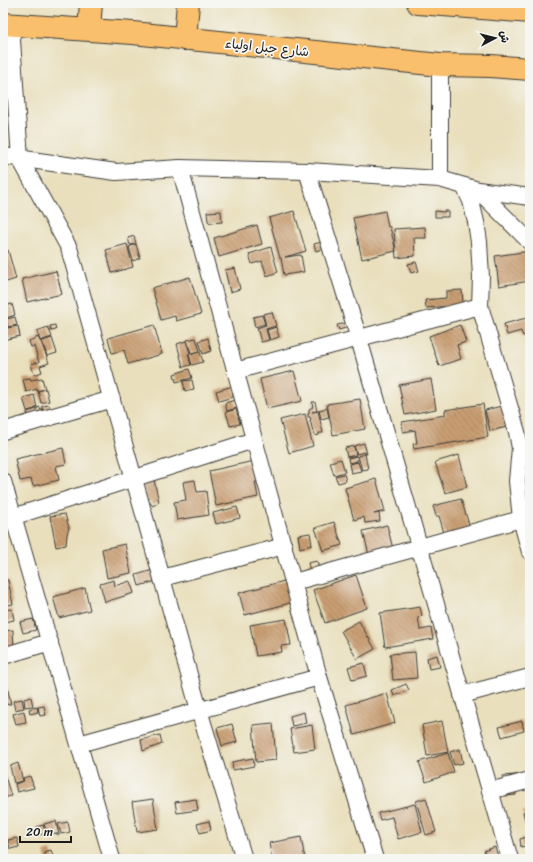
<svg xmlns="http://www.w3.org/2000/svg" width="533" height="862" viewBox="0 0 533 862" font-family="Sriracha,'Playpen Sans Arabic',sans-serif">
  <defs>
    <pattern id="building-back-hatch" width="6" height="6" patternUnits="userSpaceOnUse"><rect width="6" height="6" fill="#c99e72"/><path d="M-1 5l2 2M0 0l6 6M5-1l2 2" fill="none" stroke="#a2805d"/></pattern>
  </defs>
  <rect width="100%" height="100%" fill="#f6f6f2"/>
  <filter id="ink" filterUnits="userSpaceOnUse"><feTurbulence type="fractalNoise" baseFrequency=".025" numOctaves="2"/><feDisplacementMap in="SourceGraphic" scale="8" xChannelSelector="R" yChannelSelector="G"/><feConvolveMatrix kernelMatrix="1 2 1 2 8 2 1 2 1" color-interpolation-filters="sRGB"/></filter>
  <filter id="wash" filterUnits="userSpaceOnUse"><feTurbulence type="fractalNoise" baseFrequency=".012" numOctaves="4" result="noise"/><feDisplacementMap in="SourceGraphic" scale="16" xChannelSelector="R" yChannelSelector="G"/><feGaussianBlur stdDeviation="0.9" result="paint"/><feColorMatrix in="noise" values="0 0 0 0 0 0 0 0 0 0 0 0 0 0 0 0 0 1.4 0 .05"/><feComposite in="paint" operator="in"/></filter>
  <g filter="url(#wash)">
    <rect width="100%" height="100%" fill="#e9dfbc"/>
    <g id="blocks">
      <g fill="url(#building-back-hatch)">
        <polygon points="221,211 222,222 210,223 208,221 207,212"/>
        <polygon points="294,211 306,251 285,257 301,255 304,272 284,275 281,258 280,258 269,218"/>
        <polygon points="385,211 388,227 390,227 396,251 362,259 353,218"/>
        <polygon points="435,211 444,212 444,211 448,211 448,217 435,217"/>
        <polygon points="257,225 262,244 219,257 214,238"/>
        <polygon points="425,227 426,238 414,238 415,256 396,258 394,229"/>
        <polygon points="134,236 136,244 130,245 128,238"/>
        <polygon points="322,242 323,249 316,251 314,244"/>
        <polygon points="127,244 133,267 112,273 106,250"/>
        <polygon points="136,244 140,258 133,261 129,247"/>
        <polygon points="271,247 278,272 267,276 262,261 252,264 249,254"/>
        <polygon points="8,250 16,279 3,283 3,252"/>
        <polygon points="530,251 530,281 499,286 495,256"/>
        <polygon points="416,262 419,271 411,273 408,264"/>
        <polygon points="235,268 240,289 230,292 225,270"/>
        <polygon points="56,271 62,294 27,302 22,279"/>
        <polygon points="190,277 201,314 176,321 175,316 161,320 152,288"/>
        <polygon points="462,290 463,305 426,308 425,300 446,298 446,291"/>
        <polygon points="12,304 15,315 6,318 3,306"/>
        <polygon points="272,312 276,326 266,329 269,340 261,342 257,328 266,325 263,314"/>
        <polygon points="262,315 265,324 255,327 253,317"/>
        <polygon points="3,317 4,317 7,328 18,326 20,336 3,340"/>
        <polygon points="15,317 17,325 8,327 6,319"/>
        <polygon points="530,317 530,334 523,336 521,331 507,335 504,324"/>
        <polygon points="348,323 349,327 339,330 337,325"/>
        <polygon points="55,325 56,330 51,331 50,326"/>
        <polygon points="154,325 162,354 128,364 124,350 112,353 108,338"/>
        <polygon points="460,325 466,342 457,345 461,359 439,366 429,336"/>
        <polygon points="48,327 52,337 40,341 37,331"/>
        <polygon points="276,327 279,337 270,340 267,330"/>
        <polygon points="38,337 40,341 41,341 49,363 40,366 42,372 34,375 31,364 39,362 34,346 31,347 29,341"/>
        <polygon points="52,338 57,353 47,356 42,341"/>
        <polygon points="196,338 200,351 191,353 187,340"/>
        <polygon points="208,338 211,351 203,354 199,341"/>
        <polygon points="186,341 190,353 188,354 191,365 183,367 177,344"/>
        <polygon points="200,352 203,362 192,365 189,355"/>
        <polygon points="189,369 192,378 176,382 174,374"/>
        <polygon points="294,371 302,401 267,409 260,379"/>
        <polygon points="30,378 31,380 42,378 45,389 37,391 37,389 26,392 23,379"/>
        <polygon points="431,379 436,409 405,415 399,385"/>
        <polygon points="192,380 194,389 185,391 183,381"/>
        <polygon points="233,386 236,396 219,401 216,391"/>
        <polygon points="46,389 49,401 41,403 38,391"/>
        <polygon points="34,395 37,407 35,408 35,409 27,411 23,398"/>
        <polygon points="360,399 365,429 333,435 327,404"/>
        <polygon points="235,400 237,408 227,411 225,403"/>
        <polygon points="312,402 315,402 317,411 312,412 318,411 323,433 319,433 319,435 316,436 316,435 314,435 310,420 311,420 310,417 308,417 308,413 309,413 309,409 313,407"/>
        <polygon points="483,404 488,437 414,449 413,444 417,443 415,430 403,432 402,422 445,415 445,410"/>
        <polygon points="49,405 52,412 43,414 42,406"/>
        <polygon points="502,406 507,427 490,431 485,410"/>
        <polygon points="40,407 42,415 28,419 27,412 37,409 37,408"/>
        <polygon points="327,408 329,417 321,419 319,410"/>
        <polygon points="236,409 240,424 230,426 226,412"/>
        <polygon points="305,414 313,446 289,453 280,420"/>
        <polygon points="364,443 367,454 365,454 365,452 357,454 354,446"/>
        <polygon points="354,446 356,455 347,457 345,448"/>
        <polygon points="63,448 66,464 56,466 59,480 33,486 31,479 20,481 15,459"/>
        <polygon points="365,454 368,469 362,470 358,456"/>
        <polygon points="459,455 467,487 445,493 435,462"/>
        <polygon points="357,456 358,461 349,463 348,458"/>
        <polygon points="341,459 345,472 334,475 330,462"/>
        <polygon points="254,461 258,482 255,482 258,497 216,506 209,471"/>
        <polygon points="358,462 361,471 351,473 349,464"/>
        <polygon points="344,474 346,481 338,483 335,476"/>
        <polygon points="376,479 385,511 374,514 379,513 380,521 365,523 364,517 354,520 345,488"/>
        <polygon points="154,480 159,502 153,506 145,497 143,483"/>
        <polygon points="195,480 197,492 206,491 209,515 177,520 174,502 186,500 183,482"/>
        <polygon points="461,499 471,531 445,536 439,516 436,516 433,506"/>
        <polygon points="237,507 240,518 216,524 213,513"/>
        <polygon points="65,514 69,528 67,534 66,545 56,547 50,516"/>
        <polygon points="334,522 342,545 323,551 315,528"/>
        <polygon points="387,525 393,549 369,555 363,531"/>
        <polygon points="310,533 312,545 300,548 298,535"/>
        <polygon points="125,544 131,573 107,578 102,549"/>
        <polygon points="317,561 319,569 310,571 308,563"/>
        <polygon points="153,570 156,581 139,586 136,575"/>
        <polygon points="356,575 367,608 325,623 313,590"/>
        <polygon points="8,580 13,604 3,606 3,581"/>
        <polygon points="114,580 115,586 130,581 134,593 105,602 100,584"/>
        <polygon points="288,580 294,602 245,615 239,593"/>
        <polygon points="85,588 90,610 59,618 53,597"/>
        <polygon points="420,607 422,616 418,617 420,630 431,628 433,639 385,647 380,613"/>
        <polygon points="12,609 14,620 4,622 3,610"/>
        <polygon points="33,619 36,630 23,633 20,622"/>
        <polygon points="286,619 291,645 281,646 282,652 256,656 250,625"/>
        <polygon points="359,621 375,649 357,659 341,631"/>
        <polygon points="13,630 14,648 3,649 3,631"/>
        <polygon points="415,652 417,678 393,680 390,654"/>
        <polygon points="437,655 440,667 429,669 427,658"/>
        <polygon points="364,663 367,676 352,680 348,667"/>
        <polygon points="406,684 409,690 394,696 392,690"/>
        <polygon points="7,686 11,704 3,705 3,687"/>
        <polygon points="387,693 395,723 354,735 346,705"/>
        <polygon points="31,697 33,706 25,707 24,699"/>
        <polygon points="22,699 24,708 15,710 13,701"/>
        <polygon points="44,706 46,715 40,716 38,707"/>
        <polygon points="37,707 38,712 30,714 29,709"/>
        <polygon points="24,711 26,722 16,724 13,714"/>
        <polygon points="304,712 306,723 292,726 290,716"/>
        <polygon points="442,721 448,752 427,756 422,725"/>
        <polygon points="522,721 524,731 502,737 499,727"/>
        <polygon points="273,723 276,760 256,762 253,725"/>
        <polygon points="232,724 237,742 222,746 217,728"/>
        <polygon points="312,725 315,749 294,752 290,729"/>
        <polygon points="160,735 162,744 143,751 141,740"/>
        <polygon points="460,749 463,763 454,765 450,752"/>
        <polygon points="448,753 454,772 426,782 419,762"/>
        <polygon points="253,758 254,766 233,770 232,762"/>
        <polygon points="18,763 23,781 14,783 10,766"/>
        <polygon points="526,774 515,782 516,795 504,796 503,776"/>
        <polygon points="3,776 5,776 11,796 3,798"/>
        <polygon points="30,776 34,788 17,792 15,784 24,781 23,778"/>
        <polygon points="426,798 436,832 426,835 416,801"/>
        <polygon points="153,799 158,829 137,832 132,802"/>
        <polygon points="196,799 198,810 177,813 175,802"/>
        <polygon points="415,804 422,832 398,839 392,817 380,820 378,813"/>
        <polygon points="530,810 530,833 528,833 523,812"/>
        <polygon points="56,821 59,835 55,833 47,835 44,824"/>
        <polygon points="209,821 211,830 200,833 197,824"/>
        <polygon points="68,822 70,832 61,834 58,824"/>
        <polygon points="43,825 46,833 39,835 37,827"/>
        <polygon points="530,836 530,845 521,847 520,839"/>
        <polygon points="301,837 305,859 272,859 269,843"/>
        <polygon points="17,838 19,847 10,849 8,840"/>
        <polygon points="495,847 498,856 487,859 484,851"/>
        <polygon points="51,850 54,859 46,859 44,852"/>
      </g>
    </g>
  </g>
  <g filter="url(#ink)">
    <use href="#blocks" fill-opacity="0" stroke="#3b3934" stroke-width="1"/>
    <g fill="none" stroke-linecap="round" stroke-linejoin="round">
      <g stroke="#3b3934" stroke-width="18">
        <g id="minor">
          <polyline points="11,25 20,159 69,248 199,710 244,859"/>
          <polyline points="440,65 440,179"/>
          <polyline points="3,156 116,172 180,168 307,171 440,179 478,190 530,197"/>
          <polyline points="180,168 319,677 375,859"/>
          <polyline points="307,171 359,339 510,859"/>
          <polyline points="464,186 471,201 476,222 479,242 481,277 480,306 517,432 520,448 517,481 521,519 530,552"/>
          <polyline points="478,190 530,242"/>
          <polyline points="235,371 480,306"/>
          <polyline points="3,431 112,399"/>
          <polyline points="3,481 112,859"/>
          <polyline points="3,520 254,440"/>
          <polyline points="162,578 284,546"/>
          <polyline points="294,582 521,519"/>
          <polyline points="3,656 50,642"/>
          <polyline points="462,695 530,677"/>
          <polyline points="79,744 319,677"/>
          <polyline points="490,791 530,780"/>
        </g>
      </g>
      <g stroke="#3b3934" stroke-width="24">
        <g id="trunk">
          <polyline points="418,3 530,12"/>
          <polyline points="3,24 133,33 440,65 491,66 530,69"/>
          <polyline points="89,29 91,3"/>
          <polyline points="185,39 188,3"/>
        </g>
      </g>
      <use href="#minor" stroke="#fff" stroke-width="16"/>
      <use href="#trunk" stroke="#f9bf6c" stroke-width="22"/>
    </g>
  </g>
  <g text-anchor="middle" stroke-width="3.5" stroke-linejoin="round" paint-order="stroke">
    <g font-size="13" fill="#1c1c1c" stroke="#f6f6f2">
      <text transform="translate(267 47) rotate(6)" y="5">شارع جبل اولياء</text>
    </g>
  </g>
  <rect width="533" height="862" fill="none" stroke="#f6f6f2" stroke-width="16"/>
  <g transform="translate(495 38) rotate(83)" stroke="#f6f6f2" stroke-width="3" paint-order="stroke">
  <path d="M0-3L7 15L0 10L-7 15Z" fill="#1c1c1c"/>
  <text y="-6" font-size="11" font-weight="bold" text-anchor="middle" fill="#1c1c1c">ش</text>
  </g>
  <path d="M20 836v6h51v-6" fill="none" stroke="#1c1c1c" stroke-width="2"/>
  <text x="26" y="836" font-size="12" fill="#1c1c1c" stroke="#f6f6f2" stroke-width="3" paint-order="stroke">20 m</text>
</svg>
